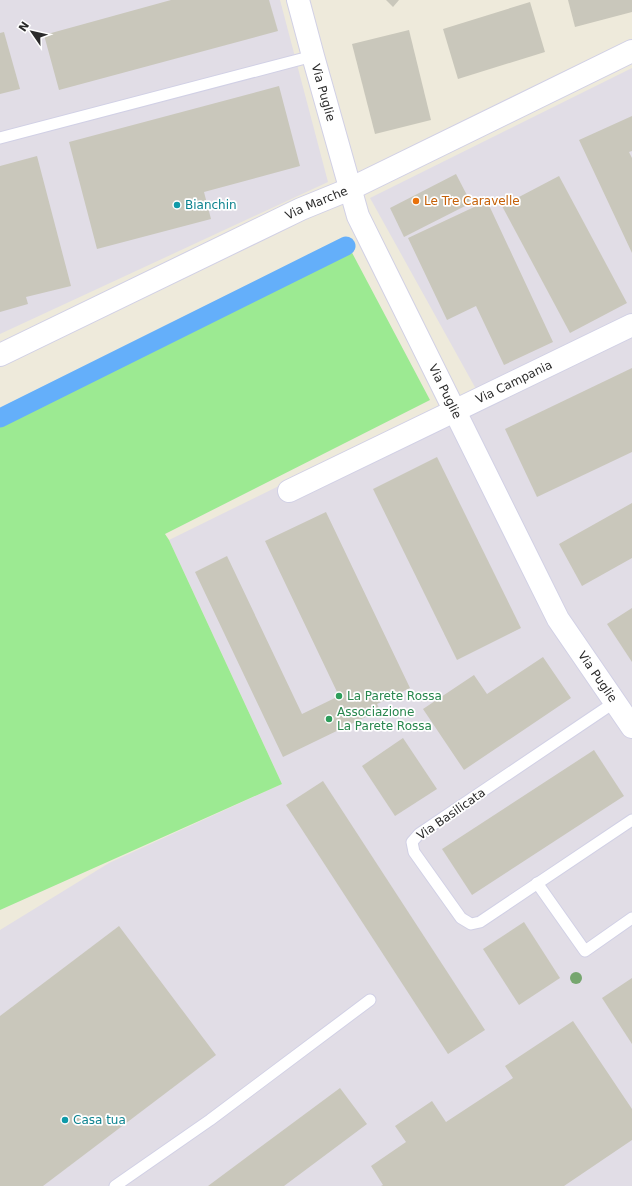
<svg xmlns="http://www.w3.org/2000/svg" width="632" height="1186" viewBox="0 0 632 1186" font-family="'DejaVu Sans',sans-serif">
  <rect width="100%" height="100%" fill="#eeeadb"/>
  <g fill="#e1dde6">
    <polygon points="0,0 280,0 328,182 0,334"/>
    <polygon points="632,68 632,1186 0,1186 0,930 109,863 282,784 169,540 476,389 370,198"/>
  </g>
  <polygon fill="#9cea92" points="349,247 430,400 165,534 169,540 282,784 0,910 0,420"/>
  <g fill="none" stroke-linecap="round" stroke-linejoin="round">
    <polyline stroke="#64affa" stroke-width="19" points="0,418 346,246"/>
  </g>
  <g fill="#c9c7bb">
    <polygon points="171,0 269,0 278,31 59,90 44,35"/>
    <polygon points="386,0 399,0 393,7"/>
    <polygon points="568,0 632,0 632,12 575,27"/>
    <polygon points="530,2 545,52 458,79 443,29"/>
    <polygon points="409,30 431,120 375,134 352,44"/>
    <polygon points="4,32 20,89 0,94 0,33"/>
    <polygon points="279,86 300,166 204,192 211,219 97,249 69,142"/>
    <polygon points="632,116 632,151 629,152 632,158 632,253 579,140"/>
    <polygon points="37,156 71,286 26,297 28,304 0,312 0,166"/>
    <polygon points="456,174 471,203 404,237 390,208"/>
    <polygon points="559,176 627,303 570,333 502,206"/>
    <polygon points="487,201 553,342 504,365 476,306 447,320 408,238"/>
    <polygon points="632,368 632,452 537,497 505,429"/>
    <polygon points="437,457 521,628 457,660 373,489"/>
    <polygon points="632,503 632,558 582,586 559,544"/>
    <polygon points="326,512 410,688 377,704 380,710 283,757 195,572 227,556 302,714 339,696 265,541"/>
    <polygon points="632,608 632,662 607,624"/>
    <polygon points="543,657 571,698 464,770 423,709 474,675 487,694"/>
    <polygon points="403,738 437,789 395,816 362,766"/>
    <polygon points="594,750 624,796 472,895 442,849"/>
    <polygon points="323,781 485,1030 448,1054 286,805"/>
    <polygon points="524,922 560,978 519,1005 483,949"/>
    <polygon points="119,926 216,1055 43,1186 0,1186 0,1016"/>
    <polygon points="632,978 632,1044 602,998"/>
    <polygon points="573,1021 632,1109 632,1140 564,1186 381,1186 383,1185 371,1166 406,1142 395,1126 432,1101 446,1122 513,1078 505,1066"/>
    <polygon points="340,1088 367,1124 284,1186 208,1186"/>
  </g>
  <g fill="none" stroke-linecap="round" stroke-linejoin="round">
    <g stroke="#d1d0e5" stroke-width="13">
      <g id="lane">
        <polyline points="0,138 313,56"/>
        <polyline points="615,702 419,834 412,842 414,852 461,918 471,924 480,922 632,820"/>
        <polyline points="537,883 585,951 632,918"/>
        <polyline points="115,1186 210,1120 370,1000"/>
      </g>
    </g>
    <g stroke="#d1d0e5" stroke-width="24">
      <g id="street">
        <path id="s1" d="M 298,0 L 313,56 L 358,216 L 558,619 L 632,727"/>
        <path id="s2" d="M 0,355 L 301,209 L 350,189 L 632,51"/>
        <path id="s3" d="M 289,491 L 632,325"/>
      </g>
    </g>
    <use href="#lane" stroke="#fff" stroke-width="11"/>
    <use href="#street" stroke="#fff" stroke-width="22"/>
  </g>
  <circle fill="#76a66f" cx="576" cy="978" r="6"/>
  <circle fill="#e8710a" stroke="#fff" stroke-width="1.5" cx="416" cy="201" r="4"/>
  <g fill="#0f9aa8" stroke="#fff" stroke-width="1.5">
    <circle cx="177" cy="205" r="4"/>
    <circle cx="65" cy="1120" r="4"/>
  </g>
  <g fill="#2e9e5b" stroke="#fff" stroke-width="1.5">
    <circle cx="339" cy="696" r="4"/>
    <circle cx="329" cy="719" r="4"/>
  </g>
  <g text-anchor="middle" stroke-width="3.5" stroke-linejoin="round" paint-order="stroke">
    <g font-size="12" fill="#2b2b2b" stroke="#fff">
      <text dy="4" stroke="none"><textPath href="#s1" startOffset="96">Via Puglie</textPath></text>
      <text dy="4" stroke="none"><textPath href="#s2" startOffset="351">Via Marche</textPath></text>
      <text dy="4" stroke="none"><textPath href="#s3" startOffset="250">Via Campania</textPath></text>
      <text dy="4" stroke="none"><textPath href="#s1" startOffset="420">Via Puglie</textPath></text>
      <text dy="4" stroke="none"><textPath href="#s1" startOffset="744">Via Puglie</textPath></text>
      <text transform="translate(451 814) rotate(-35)" y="4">Via Basilicata</text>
    </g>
    <g font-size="12" fill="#c56008" stroke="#fff" text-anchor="start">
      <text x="424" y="205">Le Tre Caravelle</text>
    </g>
    <g font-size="12" fill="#0d838f" stroke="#fff" text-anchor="start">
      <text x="185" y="209">Bianchin</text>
      <text x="73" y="1124">Casa tua</text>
    </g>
    <g font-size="12" fill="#27864d" stroke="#fff" text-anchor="start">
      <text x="347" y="700">La Parete Rossa</text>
      <text x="337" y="716">Associazione<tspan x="337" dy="14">La Parete Rossa</tspan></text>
    </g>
  </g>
  <g transform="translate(32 32) rotate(304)" stroke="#ffffff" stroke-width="3" paint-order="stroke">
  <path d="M0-3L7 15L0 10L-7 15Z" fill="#2b2b2b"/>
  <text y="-6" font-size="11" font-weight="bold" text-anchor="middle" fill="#2b2b2b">N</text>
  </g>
</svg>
